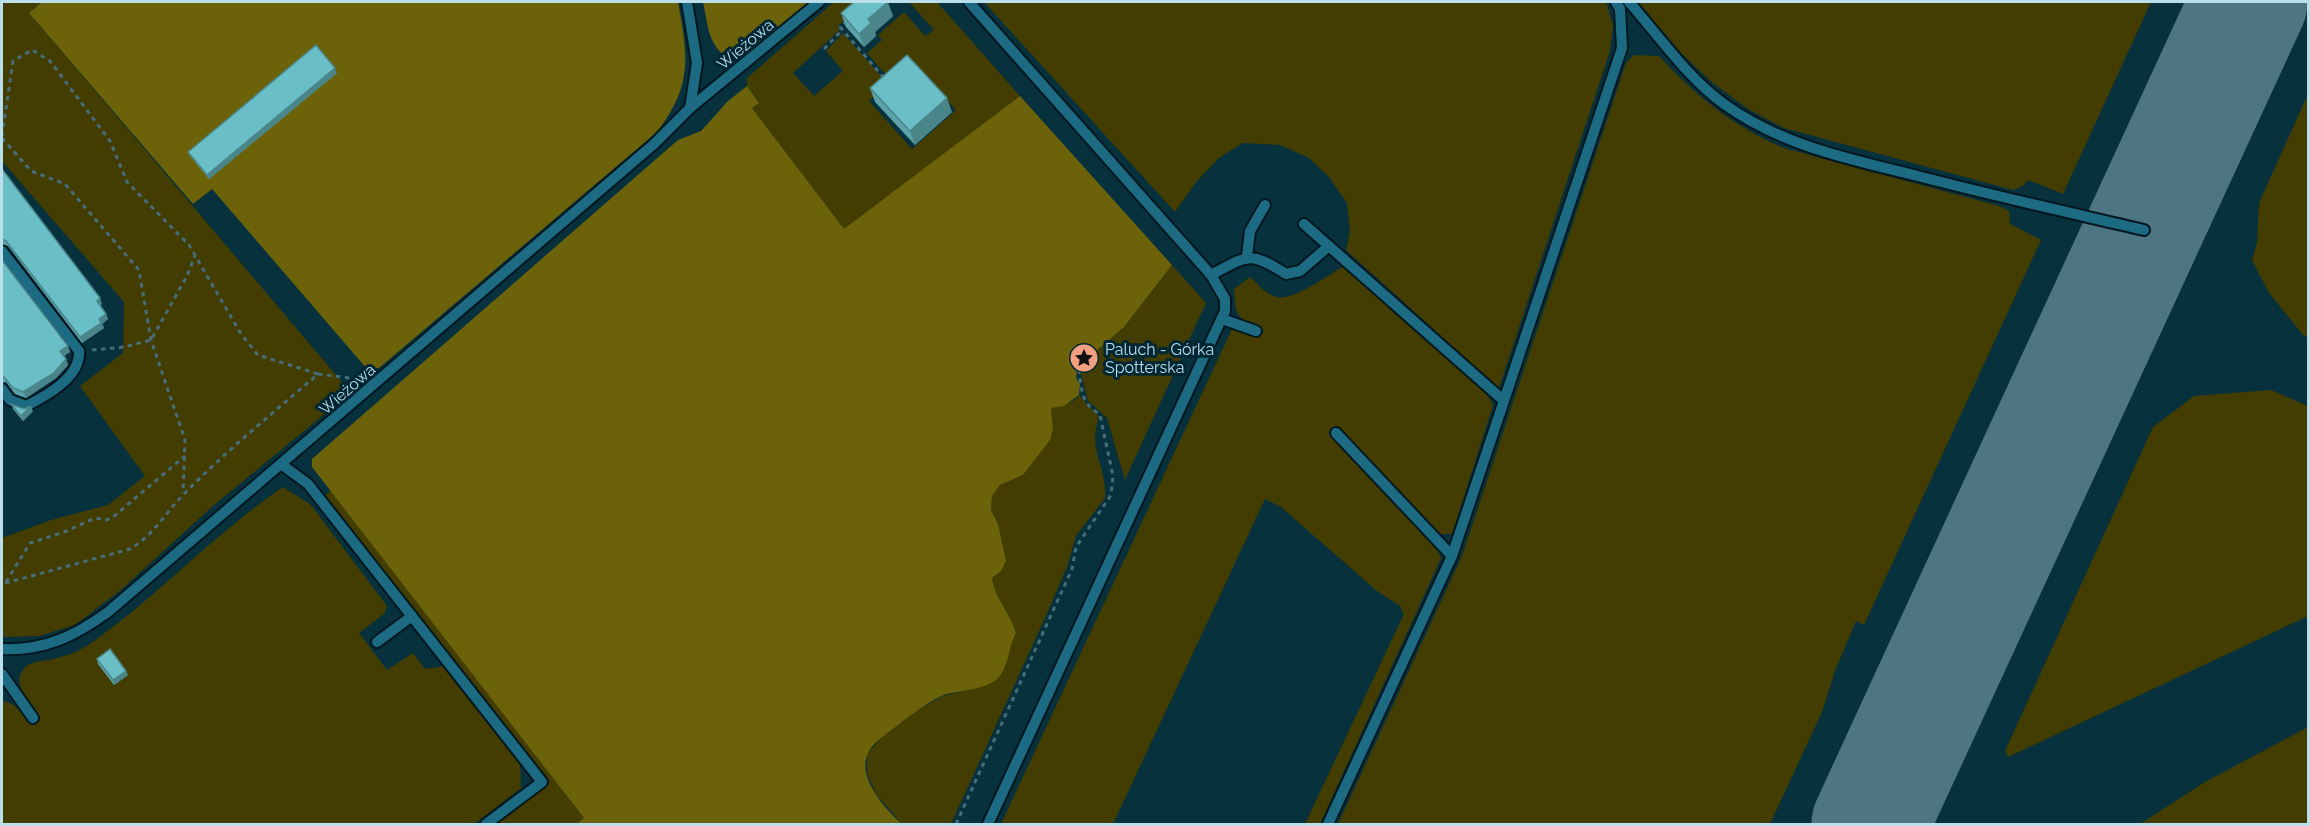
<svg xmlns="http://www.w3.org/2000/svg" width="2310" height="826" viewBox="0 0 2310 826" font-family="Raleway,sans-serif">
  <rect width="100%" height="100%" fill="#06313d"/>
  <g fill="#443d01">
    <polygon points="2,2 42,2 29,13 347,388 345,397 213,506 122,589 75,625 39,636 2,637 2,538 51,520 108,505 145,476 80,386 123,353 124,302 2,161"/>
    <polygon points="834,2 866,2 837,27 840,30 793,73 814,96 843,71 826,51 843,33 888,84 869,101 912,149 956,110 912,62 891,81 867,53 882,40 878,35 904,12 925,36 934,30 909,2 937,2 1020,96 844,230 752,108 759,102 747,86 747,78"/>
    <polygon points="984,2 1606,2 1613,25 1610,51 1499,388 1346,250 1350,231 1347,203 1329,177 1309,158 1280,145 1243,143 1219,158 1196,182 1175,212"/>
    <polygon points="1638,2 2151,2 2063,194 2028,180 2023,186 2013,190 1784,128 1748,109 1713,83 1682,54"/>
    <path d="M 1634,55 L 1659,56 C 1696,96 1734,127 1784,148 L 1999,206 L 2009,211 L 2010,224 L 2041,240 L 1864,625 L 1856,621 L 1835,671 L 1822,712 L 1770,824 L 1338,824 L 1462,556 L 1626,63 Z"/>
    <polygon points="2308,94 2308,337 2303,335 2269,293 2252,260 2257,243 2259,203"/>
    <polygon points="1172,265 1206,303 1125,480 1107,418 1088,401 1081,374 1095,352 1124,327"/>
    <path d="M 1344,266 L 1487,394 L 1493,405 L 1452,534 L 1439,534 L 1338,426 L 1330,432 L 1435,545 L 1441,558 L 1320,824 L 1305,824 L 1404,614 L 1400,606 L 1377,591 L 1281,507 L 1265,499 L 1113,824 L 1001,824 L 1232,329 L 1257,335 L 1260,327 C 1234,317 1236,315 1234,289 L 1250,277 C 1258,284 1266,294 1276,297 C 1294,301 1328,275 1344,266 Z"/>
    <polygon points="2271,390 2308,406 2308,616 2008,757 2005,751 2153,427 2194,396"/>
    <path d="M 1079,395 L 1099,417 C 1087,452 1107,464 1105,498 L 1076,536 L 1067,567 L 1045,618 L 951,824 L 902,824 L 876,794 L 867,773 L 867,754 L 882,737 L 916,711 L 943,696 L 978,687 L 1005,667 L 1009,645 L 1016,633 C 1010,613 995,599 992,578 L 1001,571 L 998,524 L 991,510 L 992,496 L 1000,485 L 1023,475 L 1053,429 L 1051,408 L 1073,401 Z"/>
    <path d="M 283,487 L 311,505 L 387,606 L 384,614 L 359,633 L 387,670 L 413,653 L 425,669 L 445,666 L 520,762 L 521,788 L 474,824 L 2,824 L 2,700 L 14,705 L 30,721 L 38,713 C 29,701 12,685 23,670 C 31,659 45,662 57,658 C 69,655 84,649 94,641 C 160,594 216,532 283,487 Z"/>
    <polygon points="332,490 584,818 576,824 496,824 548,784 324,496"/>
    <polygon points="2308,727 2308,824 2140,824 2205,782"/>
  </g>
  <g fill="#6b6209">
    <path d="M 42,2 L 678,2 C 688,56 693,85 657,132 L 379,368 L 367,369 L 212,189 L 193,204 L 29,13 Z"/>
    <path d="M 703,2 L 810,2 L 737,63 C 708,50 709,30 703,2 Z"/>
    <path d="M 747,86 L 759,103 L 752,108 L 844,229 L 1020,96 L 1172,265 L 1124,327 L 1095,352 L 1084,349 L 1079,356 L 1076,378 L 1080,384 L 1079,395 L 1064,406 L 1051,408 L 1053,429 L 1050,440 L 1023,475 L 1000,485 L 992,496 L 991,510 L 998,524 L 1006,561 L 1001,571 L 992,578 C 995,599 1010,612 1016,633 C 1008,647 1009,668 997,679 C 984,690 960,690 944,695 C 928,702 912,714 898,725 C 888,733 873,742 868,753 C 856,777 886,810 902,824 L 576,824 L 584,818 L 312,467 L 312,459 L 678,140 L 701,131 L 728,101 Z"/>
  </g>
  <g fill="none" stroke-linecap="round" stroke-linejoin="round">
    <polyline stroke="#4e7682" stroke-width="117" points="1870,824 2249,2"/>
    <g stroke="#02171f" stroke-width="14">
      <g id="service">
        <polyline points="687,2 697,63 690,108"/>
        <polyline points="969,2 1211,275 1225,299 1225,311 988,824"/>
        <path d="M 1629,2 C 1659,36 1687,77 1724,104 C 1781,145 1848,159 1914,175 C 1990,195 2067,212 2144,230"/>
        <polyline points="1304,224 1503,400"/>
        <path d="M 2,251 L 79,351 C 81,377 46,396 26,406 L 10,400 L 2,389"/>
        <polyline points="1247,256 1250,231 1265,205"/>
        <path d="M 1211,275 C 1247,256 1249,250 1286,274 L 1300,271 L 1329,246"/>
        <polyline points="1222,319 1256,331"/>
        <polyline points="1336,433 1452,556"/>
        <polyline points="281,464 308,484 542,782 486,824"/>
        <polyline points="377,642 412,616"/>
        <path d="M 2,649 C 44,651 75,636 108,612 L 654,144 L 690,108 L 819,2"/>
        <polyline points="2,674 33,718"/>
        <polyline points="1328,824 1452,556 1622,48 1620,9 1616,2"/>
      </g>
    </g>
    <g stroke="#466e7a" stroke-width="3" stroke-dasharray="4.5 4.5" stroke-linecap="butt">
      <polyline points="847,21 840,27 884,78"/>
      <polyline points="824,49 842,30"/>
      <path d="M 2,136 L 13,61 L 32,50 L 50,61 L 110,141 L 127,182 L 189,245 L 241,334 L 258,355 L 318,374 C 273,413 226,451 184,494 C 164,514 155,534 130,549 L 2,584"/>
      <polyline points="2,138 31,171 65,184 139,270 151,340 185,440 183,493"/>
      <polyline points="92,350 124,347 151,340 187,276 195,256"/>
      <polyline points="318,374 358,379"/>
      <polyline points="6,582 30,543 67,531 95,518 106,520 113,517 185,456"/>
      <polyline points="956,824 1072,569 1076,547 1111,495 1113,476 1100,415 1089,406 1083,396 1079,374 1084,358"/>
    </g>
    <use href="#service" stroke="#1c6b83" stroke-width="10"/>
  </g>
  <g fill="#5ba3a9">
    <polygon points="841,13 893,16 875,32 876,36 864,47 846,27"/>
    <polygon points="337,73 209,179 190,156 188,152"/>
    <polygon points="870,88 952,112 915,145 875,102"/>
    <polygon points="2,169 102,304 100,305 106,314 108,319 102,324 104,328 82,343 8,246 2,244"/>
    <polygon points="2,260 68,346 70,352 64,356 68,365 56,378 26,398 15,394 6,382 2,383"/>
    <polygon points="11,404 33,411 23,421 13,409"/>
    <polygon points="97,659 128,675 114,685 98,664"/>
  </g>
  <g fill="#4a858a">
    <polygon points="888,2 893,16 875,32 876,36 864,47 859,34 868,19"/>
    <polygon points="335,68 337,73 209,179 207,175"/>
    <polygon points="947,98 952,112 915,145 910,131"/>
    <polygon points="100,298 102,304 99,306 97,301"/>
    <polygon points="106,314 108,319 102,324 104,328 82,343 80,337 99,319"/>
    <polygon points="68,346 70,352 62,357 60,351"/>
    <polygon points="66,359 68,365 56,378 26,398 23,392"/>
    <polygon points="31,406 33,411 23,421 21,416"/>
    <polygon points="126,671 128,675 114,685 113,680"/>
  </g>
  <g fill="#6abec5" stroke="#4a858a" stroke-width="1.5">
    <polygon points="854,2 888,2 868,19 871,23 859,34 841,13"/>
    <polygon points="316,45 335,68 207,175 188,152"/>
    <polygon points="907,55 947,98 910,131 870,88"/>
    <polygon points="2,169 100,298 97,301 106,314 99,319 101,323 80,337 6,241 2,239"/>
    <polygon points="2,260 68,346 60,351 66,359 54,373 23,392 13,388 4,377 2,377"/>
    <polygon points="11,404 24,409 31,406 21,416"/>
    <polygon points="110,649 126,671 113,680 97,659"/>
  </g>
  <defs>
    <g id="sight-disc" transform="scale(1.5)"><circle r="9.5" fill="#f2a07f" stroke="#002733"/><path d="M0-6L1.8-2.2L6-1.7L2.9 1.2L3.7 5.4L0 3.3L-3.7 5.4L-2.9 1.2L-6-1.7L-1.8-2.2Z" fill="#111"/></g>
  </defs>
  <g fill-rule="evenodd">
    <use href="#sight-disc" x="1084" y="358"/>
  </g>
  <g text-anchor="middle" stroke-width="6" stroke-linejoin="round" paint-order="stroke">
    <g font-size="16" fill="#bbdeeb" stroke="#002733">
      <text transform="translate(745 44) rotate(-40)" y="6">Wieżowa</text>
      <text transform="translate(347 389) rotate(-41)" y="6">Wieżowa</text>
    </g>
    <g font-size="16" fill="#bbdeeb" stroke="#002733" text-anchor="start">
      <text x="1105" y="355">Paluch - Górka<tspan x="1105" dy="18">Spotterska</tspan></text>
    </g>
  </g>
  <rect width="2310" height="826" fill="none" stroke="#bbdeeb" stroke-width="6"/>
</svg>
